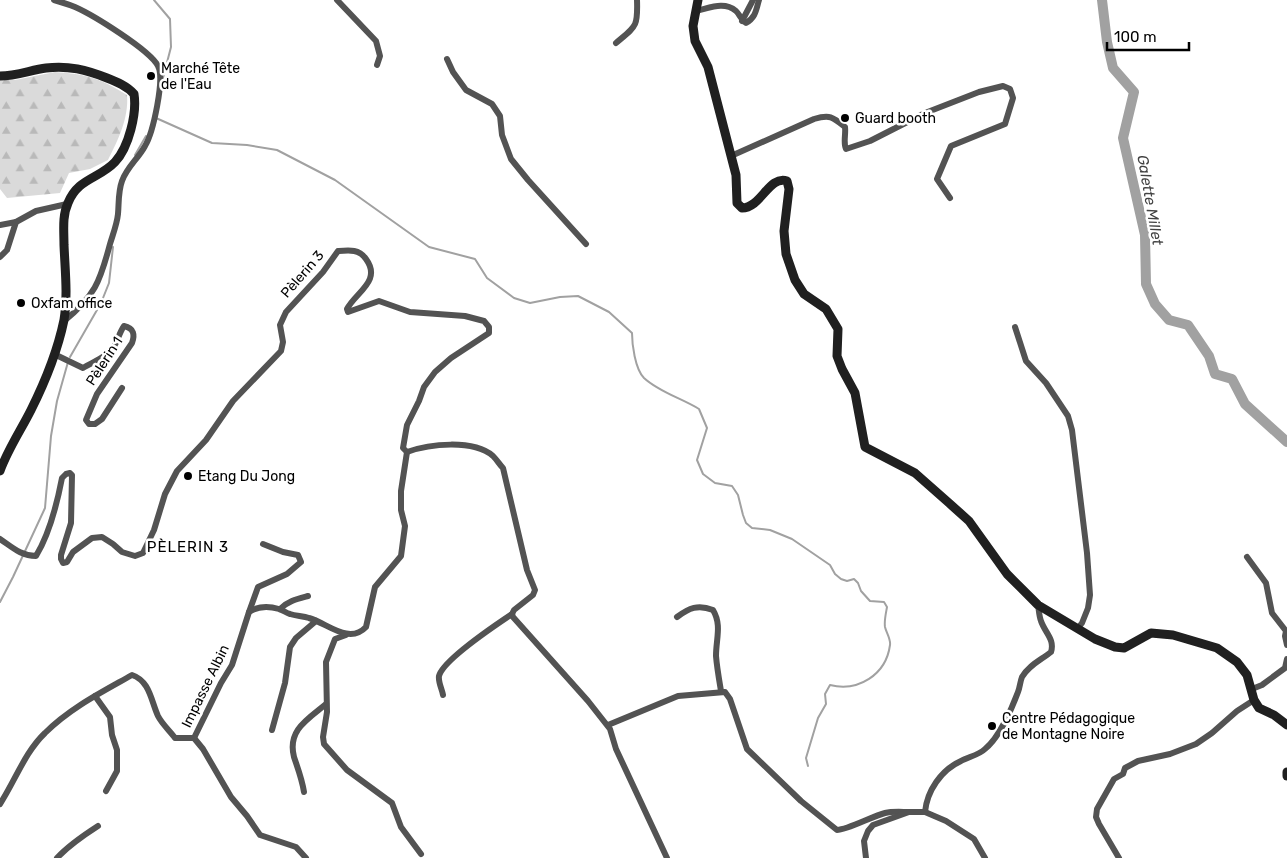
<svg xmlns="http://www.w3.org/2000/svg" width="1287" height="858" viewBox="0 0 1287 858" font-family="Rubik,sans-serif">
  <defs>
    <pattern id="forest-firs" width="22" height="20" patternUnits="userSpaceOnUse" patternTransform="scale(1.25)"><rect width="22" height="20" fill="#dadada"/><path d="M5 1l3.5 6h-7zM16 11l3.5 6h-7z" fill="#b9b9b9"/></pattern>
  </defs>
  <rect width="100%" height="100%" fill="#fff"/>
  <path fill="url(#forest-firs)" d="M 55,72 C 86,74 100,78 127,95 C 129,118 118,140 108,160 L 90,169 L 69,173 L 60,193 L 7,198 L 0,189 L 0,80 L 15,80 Z"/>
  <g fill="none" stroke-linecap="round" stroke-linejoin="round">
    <g stroke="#a1a1a1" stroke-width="2">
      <polyline points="154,0 170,19 171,47 163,78"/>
      <path d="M 156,118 L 212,143 L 247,145 L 277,150 L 335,180 L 429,247 L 475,259 L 487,278 L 514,298 L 530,303 L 560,297 L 578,296 L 609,312 L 632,333 C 632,344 635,369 644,378 C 659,392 681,398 699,409 L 707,428 L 697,460 L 703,474 L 715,483 L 732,486 L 738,495 L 743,515 L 746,523 L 752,528 L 770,530 L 792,539 L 830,565 L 835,574 L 841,579 L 847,581 L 854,579 L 858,583 L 861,591 L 870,601 L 884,602 L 887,607 C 886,613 884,621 885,627 C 886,632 891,639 890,645 C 886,675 858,692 830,685 L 825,694 L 826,704 L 818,718 L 806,758 L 808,766"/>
      <polyline points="135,155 146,136"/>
      <polyline points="70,357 101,303 109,283 113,247"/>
      <polyline points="0,602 13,577 45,508 51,436 57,401 68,362"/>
    </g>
    <polyline stroke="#a1a1a1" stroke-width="10" points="1102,0 1107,42 1113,68 1134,92 1123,138 1145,235 1146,284 1155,304 1169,320 1188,325 1209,356 1215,374 1232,379 1245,404 1287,442"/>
    <g stroke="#535353" stroke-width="6">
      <path d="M 54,0 C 61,2 68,4 75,7 C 93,15 150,50 158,66 C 165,79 153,133 145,146 C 138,159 127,167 122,181 C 118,192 119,203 118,214 C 117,224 113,234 110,244 C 100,282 95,296 63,322"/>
      <polyline points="337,0 376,41 380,56 377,65"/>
      <path d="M 696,11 C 710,8 724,1 736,11 C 740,15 741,20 746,23 C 756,17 756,10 759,0"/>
      <polyline points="742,21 753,0"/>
      <path d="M 616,43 C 636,26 638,27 637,0"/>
      <polyline points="447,59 453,72 466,90 492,104 500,116 502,135 511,159 528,180 586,244"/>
      <path d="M 731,156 L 814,119 C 830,114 833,117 845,127 C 846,134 843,143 846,149 L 870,141 L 925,113 L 979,92 L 1003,86 L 1010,89 L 1013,98 L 1005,124 L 951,146 L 937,179 L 950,198"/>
      <polyline points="0,225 16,222"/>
      <polyline points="0,257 7,250 16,222 36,211 67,204"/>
      <polyline points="1015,327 1026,361 1046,383 1068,416 1072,430 1087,553 1090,595 1088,608 1082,623 1078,628"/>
      <path d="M 54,354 L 83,368 C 93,362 107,357 113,348 C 118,341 119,333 124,326 C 134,328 135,335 132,343 L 97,394 L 86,420 L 89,424 L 95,424 L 102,419 L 122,388"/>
      <path d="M 0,539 C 12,547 21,556 36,556 C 50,533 57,504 62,478 L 66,474 L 70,473 L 72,475 L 71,523 L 61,555 L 61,559 L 63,563 L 67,562 L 73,552 L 92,538 L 102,537 L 113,544 L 122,552 L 135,556 L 143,553 L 154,530 L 165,494 L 177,471 L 206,440 L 233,401 L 281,351 L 283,342 L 280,325 L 286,312 L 323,272 L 338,251 C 350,250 359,249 366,259 C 382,281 356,292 347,309 L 348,312 L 379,301 L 410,312 L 465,316 L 484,321 L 489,327 L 489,333 L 451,358 L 435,372 L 424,387 L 419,401 L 407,425 L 403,448 L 407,452 C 429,444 473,439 493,456 C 497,460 500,465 503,468 L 527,570 L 535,590 L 533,595 L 514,610 L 512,614 C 497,624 443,660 439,676 C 438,682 442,689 443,695"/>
      <polyline points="1247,557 1266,583 1272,613 1286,631 1285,636 1287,645"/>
      <path d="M 280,609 C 288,601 297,599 308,596"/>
      <polyline points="249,612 258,587 287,574 301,562 298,555 283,552 263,544"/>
      <polyline points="512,614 513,617 588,701 610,729 616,749 667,858"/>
      <path d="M 677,617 C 689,608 698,604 713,610 C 722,625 716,639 716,656 C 717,668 719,679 721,691"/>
      <polyline points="346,635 335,639 326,662 327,712 323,737 324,744 347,770 392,803 401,827 421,854"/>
      <polyline points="1252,689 1262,685 1285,668 1287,659"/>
      <polyline points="95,696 110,717 112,735 117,750 117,771 106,791"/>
      <path d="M 608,725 L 678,696 L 725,692 L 730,699 L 747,749 L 801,801 L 837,830 C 847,830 873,816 885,813 C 893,811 902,812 909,812"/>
      <polyline points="272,730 285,683 290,647 296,638 316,621"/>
      <polyline points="194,738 203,749 231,797 247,816 260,835 296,847 306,858"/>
      <path d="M 304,792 C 302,779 298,769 294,757 C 287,730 308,719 326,704"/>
      <path d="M 0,804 C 15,781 25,752 45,733 C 70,708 102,692 132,675 C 150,681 151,701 158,716 C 162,724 170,731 175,738 L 194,738 L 221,683 L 232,665 L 249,612 C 258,606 269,606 279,609 C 283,610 286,613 290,614 C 296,616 303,616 309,618 C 327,623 349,645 366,627 L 375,587 L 401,556 L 405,526 L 401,510 L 401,491 L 407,452"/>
      <polyline points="925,812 946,821 974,839 985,858"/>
      <path d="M 57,858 C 69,845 84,835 98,826"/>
      <path d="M 866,858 L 864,841 L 868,831 L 873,825 L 909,812 L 925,812 C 927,791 941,770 961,761 C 968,757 979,755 985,749 C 999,738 1012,708 1018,692 C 1020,687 1020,682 1022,677 C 1029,665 1041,660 1051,652 C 1055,639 1045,633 1041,621 C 1039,616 1039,610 1038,605"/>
      <polyline points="1119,858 1099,824 1096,817 1097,809 1114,779 1123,774 1125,768 1138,761 1170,754 1196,744 1212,733 1237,711 1254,700"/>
    </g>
    <g stroke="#202020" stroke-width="9">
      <path d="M 698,0 L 693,26 L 695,41 L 708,67 L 736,175 L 737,203 L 742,208 C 761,208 769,175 787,181 L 789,189 L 784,231 L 786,254 L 795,280 L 804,294 L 826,309 L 838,329 L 837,356 L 842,369 L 855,393 L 865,447 L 915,473 L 949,503 L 969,521 L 1007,574 L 1038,605 L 1095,639 L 1115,647 L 1124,648 L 1151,633 L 1173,635 L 1217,648 L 1237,662 L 1247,675 L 1254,700 L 1259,708 L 1274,715 L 1287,725"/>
      <path d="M 0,76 C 16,76 31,70 46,68 C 68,65 87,70 107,78 C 117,82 127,86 134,94 C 137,113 129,147 115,162 C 99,179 78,178 68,203 C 62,216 64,231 64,245 C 65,270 68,295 64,320 C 58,349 44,384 31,410 C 21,430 8,449 0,471"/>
      <polyline points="1287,772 1287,776"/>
    </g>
  </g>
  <g fill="#000" stroke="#fff" stroke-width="2">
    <circle cx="151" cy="76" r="5"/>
    <circle cx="845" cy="118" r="5"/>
    <circle cx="21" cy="303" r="5"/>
    <circle cx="188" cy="476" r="5"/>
    <circle cx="992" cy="726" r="5"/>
  </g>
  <g text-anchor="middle" stroke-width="5" stroke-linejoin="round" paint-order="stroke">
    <g font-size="14" fill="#000" stroke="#fff" text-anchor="start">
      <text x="161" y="73">Marché Tête<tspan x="161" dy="16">de l'Eau</tspan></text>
      <text x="855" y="123">Guard booth</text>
      <text x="31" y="308">Oxfam office</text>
      <text x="198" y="481">Etang Du Jong</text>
      <text x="1002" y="723">Centre Pédagogique<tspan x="1002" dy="16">de Montagne Noire</tspan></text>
    </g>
    <g font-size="14" fill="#000" stroke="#fff">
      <text transform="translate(302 274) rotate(-49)" y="5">Pèlerin 3</text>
      <text transform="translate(104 361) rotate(-57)" y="5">Pèlerin 1</text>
      <text transform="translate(205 686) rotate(-64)" y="5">Impasse Albin</text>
    </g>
    <g font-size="15" font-style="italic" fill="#424242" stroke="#fff">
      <text transform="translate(1150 200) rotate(80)" y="5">Galette Millet</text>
    </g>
    <g font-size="15" letter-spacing="1" fill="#000" stroke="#fff">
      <text x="188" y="552">PÈLERIN 3</text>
    </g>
  </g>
  <path d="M1107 42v8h82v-8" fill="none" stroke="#000000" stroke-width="2.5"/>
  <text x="1114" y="42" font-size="15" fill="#000000" stroke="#ffffff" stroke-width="4" paint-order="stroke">100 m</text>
</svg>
